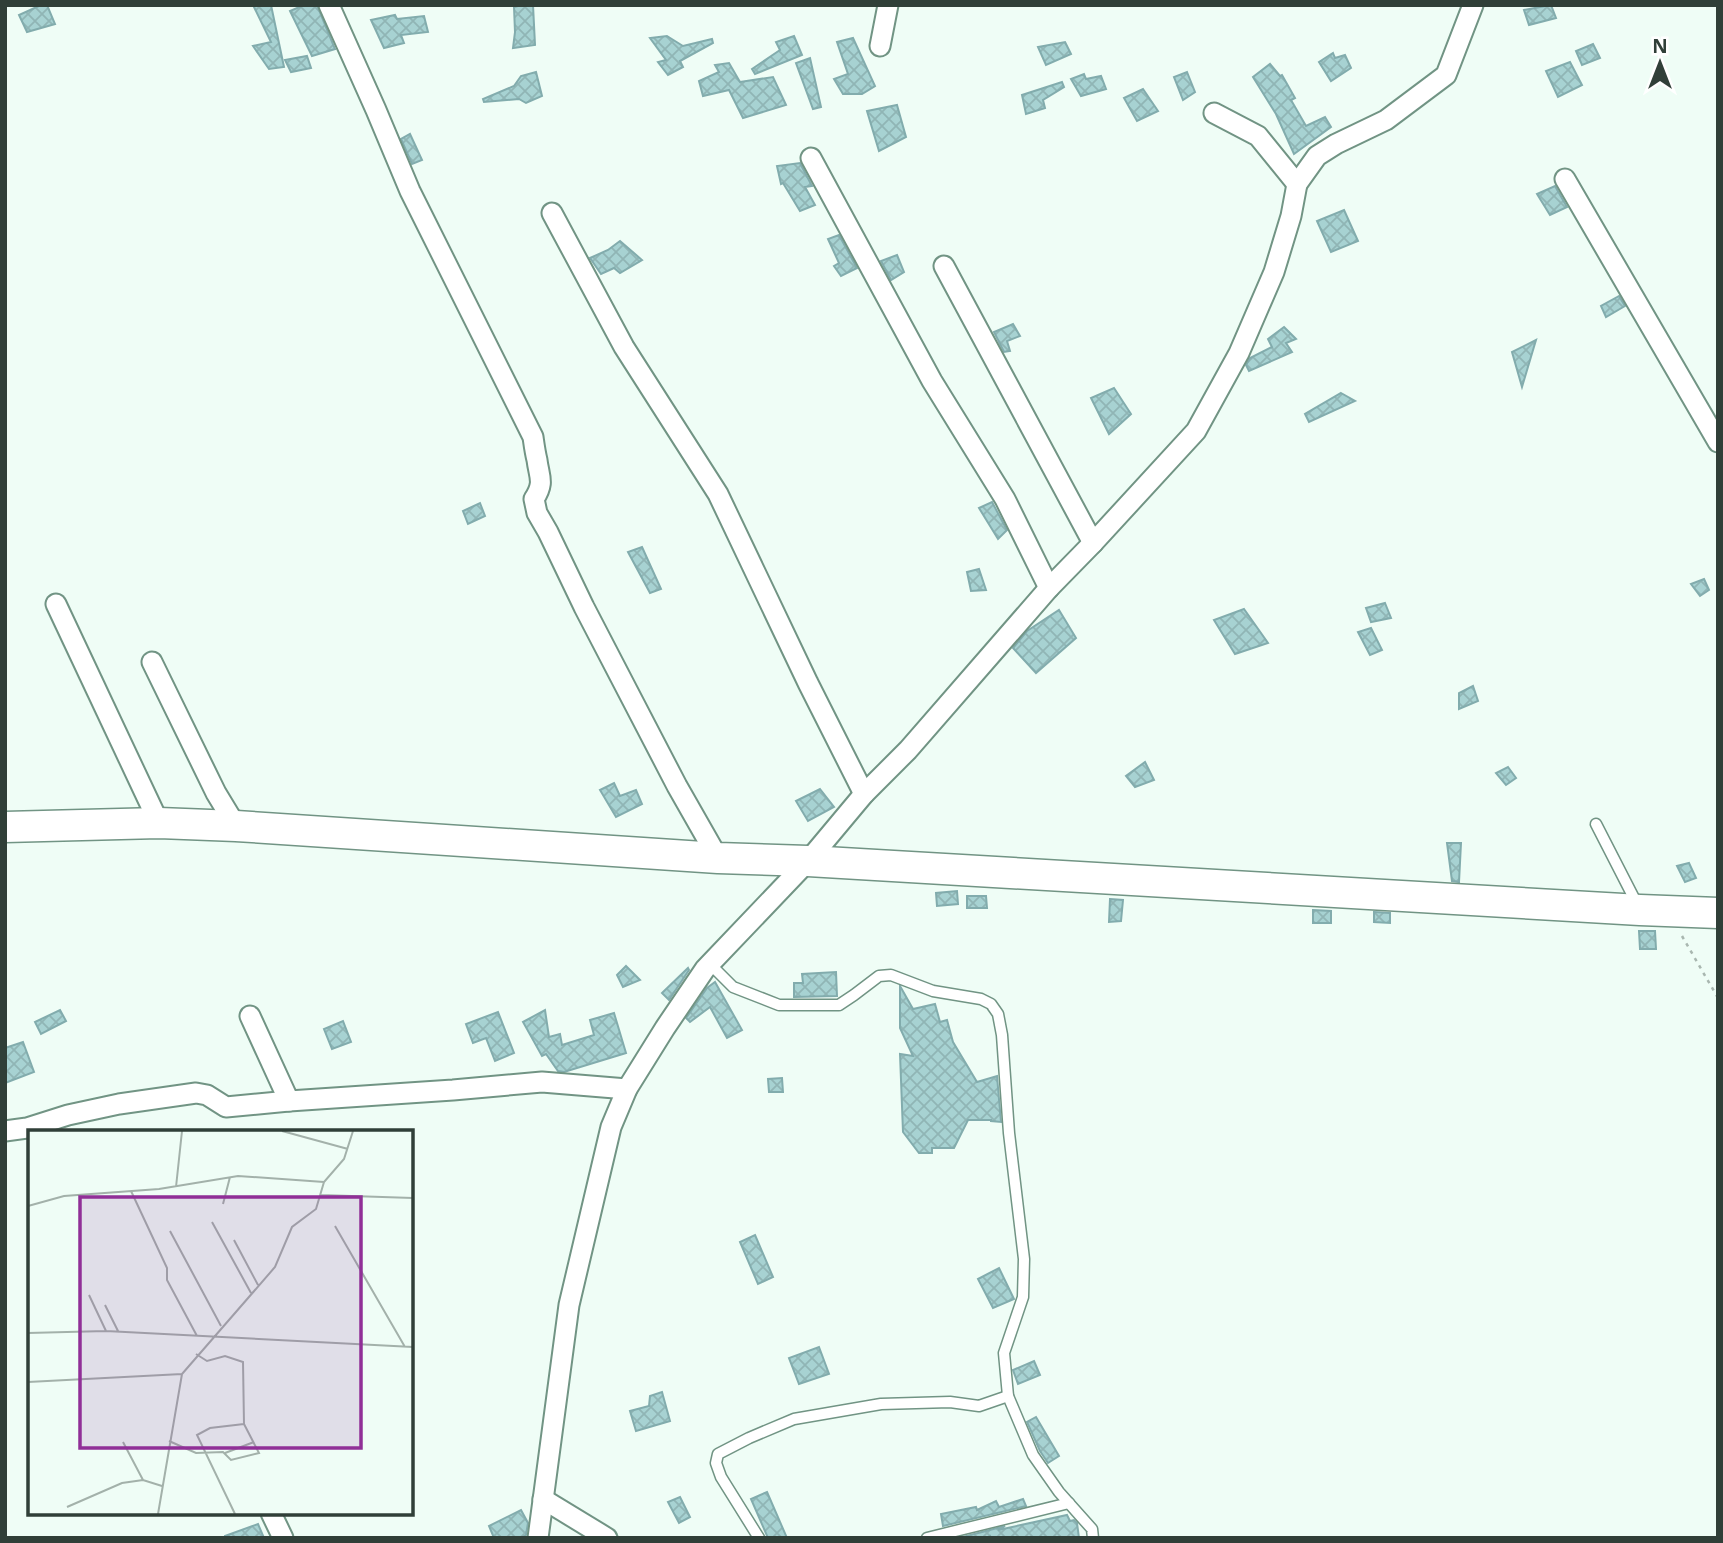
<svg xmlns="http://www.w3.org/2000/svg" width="1723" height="1543" viewBox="0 0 1723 1543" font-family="'Noto Sans',sans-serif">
  <defs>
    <pattern id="building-cross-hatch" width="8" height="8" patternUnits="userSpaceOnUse" patternTransform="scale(1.75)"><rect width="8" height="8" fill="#a7d2d2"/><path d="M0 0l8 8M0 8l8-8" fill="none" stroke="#90b5b5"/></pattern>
  </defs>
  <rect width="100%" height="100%" fill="#effdf6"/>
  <g fill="url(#building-cross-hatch)" stroke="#82acad" stroke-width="2">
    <polygon points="41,5 47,5 55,24 27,32 19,15"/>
    <polygon points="253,5 271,5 284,67 269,69 253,46 271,42"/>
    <polygon points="304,5 317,5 335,49 312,56 290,11"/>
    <polygon points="522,5 533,5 535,45 513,48 515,32 514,7"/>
    <polygon points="1551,5 1556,18 1529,25 1524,10"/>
    <polygon points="395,15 397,19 424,16 428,32 401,35 404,43 384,48 371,20"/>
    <polygon points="667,36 683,46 712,39 713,43 680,61 683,67 668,75 658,62 666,60 650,38"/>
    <polygon points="794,36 802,55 755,74 752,69 780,50 776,42"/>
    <polygon points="853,38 875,86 862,94 843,94 834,79 848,74 837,42"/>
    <polygon points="1065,42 1071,54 1046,65 1038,47"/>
    <polygon points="1593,44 1600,58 1582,65 1576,51"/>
    <polygon points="1333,53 1335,58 1345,55 1351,68 1331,81 1319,62"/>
    <polygon points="307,56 311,68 291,72 285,60"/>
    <polygon points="810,58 821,107 813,109 796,63"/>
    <polygon points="1570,62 1582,85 1558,97 1546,71"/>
    <polygon points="729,63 740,82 773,77 786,105 743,118 729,90 703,96 699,81 719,72 715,65"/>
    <polygon points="1270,64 1280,76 1282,75 1295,98 1291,100 1306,126 1325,117 1331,127 1294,154 1276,114 1253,77"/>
    <polygon points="536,72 542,96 526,103 519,99 484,102 483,99 514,86 521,76"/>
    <polygon points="1187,72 1195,92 1183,100 1174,77"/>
    <polygon points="1084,74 1086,79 1101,76 1106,89 1081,96 1071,79"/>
    <polygon points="1062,82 1064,87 1043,100 1045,108 1026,114 1022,95"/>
    <polygon points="1143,89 1158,111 1137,121 1124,98"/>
    <polygon points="897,105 906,137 879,151 867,111"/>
    <polygon points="410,134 422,160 412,164 401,139"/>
    <polygon points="800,163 812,186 805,187 815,205 800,211 783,183 781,184 777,166"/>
    <polygon points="1555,186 1567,207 1550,215 1537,194"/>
    <polygon points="1344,210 1358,241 1331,252 1317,221"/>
    <polygon points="839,235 857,268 841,276 834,266 839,263 828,239"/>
    <polygon points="620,241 642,260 620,273 614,268 601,274 590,258 608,250"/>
    <polygon points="897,255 904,272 891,280 881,261"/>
    <polygon points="1619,296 1625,306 1606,317 1601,306"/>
    <polygon points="1013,324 1020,336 1007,341 1010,351 1004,352 994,332"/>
    <polygon points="1284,327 1296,339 1286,343 1292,352 1249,371 1246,365 1250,358 1272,347 1268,339"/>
    <polygon points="1536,340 1522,387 1512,352"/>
    <polygon points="1114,388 1131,414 1109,434 1091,398"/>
    <polygon points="1341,393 1355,401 1309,422 1305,414"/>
    <polygon points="992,502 1007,530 998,539 979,508"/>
    <polygon points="480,503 485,516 468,524 463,511"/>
    <polygon points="642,547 661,589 650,593 628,552"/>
    <polygon points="979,569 986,590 971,591 967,572"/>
    <polygon points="1704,579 1709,590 1700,596 1691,584"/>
    <polygon points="1385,603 1391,618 1371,622 1366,608"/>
    <polygon points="1244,609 1268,643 1235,654 1214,620"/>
    <polygon points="1059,610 1076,638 1036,673 1013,648 1027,631"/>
    <polygon points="1371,628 1382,650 1370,655 1358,632"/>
    <polygon points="1473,686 1478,701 1459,709 1459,693"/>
    <polygon points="1145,762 1154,780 1135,787 1126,776"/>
    <polygon points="1508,767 1516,778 1506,785 1496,773"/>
    <polygon points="614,783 620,796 636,790 642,804 616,817 600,790"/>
    <polygon points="820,789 834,807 808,821 796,801"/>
    <polygon points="1447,843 1461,843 1459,882 1452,881"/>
    <polygon points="1689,863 1696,878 1685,882 1677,866"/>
    <polygon points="957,891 958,904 937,906 936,893"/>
    <polygon points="967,896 986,896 987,908 967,908"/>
    <polygon points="1110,899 1123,900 1121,921 1109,922"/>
    <polygon points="1313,910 1331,911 1331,923 1313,923"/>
    <polygon points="1374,912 1390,913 1390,923 1374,922"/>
    <polygon points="1639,931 1655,931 1656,949 1640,949"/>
    <polygon points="626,966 640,980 623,987 617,975"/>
    <polygon points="688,968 689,970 669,1000 662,993"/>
    <polygon points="836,972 837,996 794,997 794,983 803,983 802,974"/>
    <polygon points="715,982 742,1030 727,1038 710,1007 690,1022 686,1018 707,988"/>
    <polygon points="900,986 913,1009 935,1004 940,1022 947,1020 953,1042 977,1082 997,1076 1001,1122 991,1121 991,1120 968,1120 954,1148 932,1148 932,1153 919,1153 903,1132 900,1054 913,1056 900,1028"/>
    <polygon points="60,1010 66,1021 41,1034 35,1022"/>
    <polygon points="545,1010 549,1037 560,1034 562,1045 594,1035 590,1020 614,1013 626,1053 564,1072 558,1071 546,1054 542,1056 523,1022"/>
    <polygon points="498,1012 514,1053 495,1061 486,1038 473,1043 466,1024"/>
    <polygon points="343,1021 351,1042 332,1049 324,1029"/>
    <polygon points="23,1042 34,1072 5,1083 5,1048"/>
    <polygon points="782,1078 783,1092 769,1092 768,1079"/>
    <polygon points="755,1235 773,1277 758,1284 740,1242"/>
    <polygon points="999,1268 1014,1299 993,1308 978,1279"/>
    <polygon points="819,1347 829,1374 799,1384 789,1358"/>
    <polygon points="1034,1361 1040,1375 1018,1384 1013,1370"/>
    <polygon points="662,1392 670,1421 636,1431 630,1411 649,1406 650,1396"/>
    <polygon points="1036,1417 1059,1456 1048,1463 1040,1451 1027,1422"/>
    <polygon points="767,1492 787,1538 768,1538 751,1499"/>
    <polygon points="680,1497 690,1517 679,1523 668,1502"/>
    <polygon points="1023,1499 1026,1506 943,1526 941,1514 976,1507 977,1510 996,1501 999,1507"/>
    <polygon points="521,1510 528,1523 526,1535 521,1538 494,1538 489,1526"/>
    <polygon points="1067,1515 1070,1521 1074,1520 1077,1523 1079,1538 991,1538 990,1536 987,1538 959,1538 1005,1526 998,1530"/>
    <polygon points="258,1524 264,1538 225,1538 225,1536"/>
  </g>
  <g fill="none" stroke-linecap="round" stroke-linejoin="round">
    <g stroke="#719484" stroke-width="13">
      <g id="lane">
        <polyline points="1596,824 1637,904"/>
        <polyline points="710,964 733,987 779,1005 839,1005 854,995 879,976 891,975 933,991 981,999 991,1004 998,1014 1002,1035 1009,1133 1024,1259 1023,1297 1004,1353 1008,1396 1033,1455 1059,1492 1092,1529 1093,1538"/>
        <polyline points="759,1538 721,1477 716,1463 718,1454 749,1438 794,1419 881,1404 950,1402 979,1406 1008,1396"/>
        <polyline points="927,1538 1069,1503"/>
      </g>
    </g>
    <g stroke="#719484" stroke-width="23">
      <g id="street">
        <path d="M 329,5 L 376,110 L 410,191 L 533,437 C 534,444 535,452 537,460 C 539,477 545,482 534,499 L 537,513 L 548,532 L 584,607 L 677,786 L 718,858"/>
        <polyline points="880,46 888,5"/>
        <polyline points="1214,113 1258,136 1297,184"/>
        <polyline points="811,158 932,381 1005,499 1049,588"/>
        <polyline points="1565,179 1718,442"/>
        <polyline points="552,213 624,347 718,494 808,683 864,794"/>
        <polyline points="944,266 1093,543"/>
        <polyline points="56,604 159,823"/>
        <polyline points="152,662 216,793 236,826"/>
        <polyline points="250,1016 289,1101"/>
        <polyline points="5,1131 27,1128 68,1115 119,1104 196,1093 207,1095 226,1107 289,1101 453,1090 542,1082 627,1089"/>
        <polyline points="543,1499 607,1538"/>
        <polyline points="271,1513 283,1538"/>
        <polyline points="538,1538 569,1305 611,1127 627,1089 665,1028 705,969 808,861 864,794 908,750 1049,588 1093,543 1196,431 1239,353 1274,272 1291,216 1297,184 1317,156 1336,144 1386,120 1446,75 1473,5"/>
      </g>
    </g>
    <g stroke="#719484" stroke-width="33">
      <polyline id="primary" points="5,827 159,823 236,826 718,858 808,861 1640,910 1718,913"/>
    </g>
    <polyline stroke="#a9b7b0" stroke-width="2.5" stroke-dasharray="3.5 5" stroke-linecap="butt" points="1682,936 1718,998"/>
    <use href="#lane" stroke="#fff" stroke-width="10"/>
    <use href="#street" stroke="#fff" stroke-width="19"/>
    <use href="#primary" stroke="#fff" stroke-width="30"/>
  </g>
  <g transform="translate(28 1130)">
    <rect width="385" height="385" fill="#effdf6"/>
    <path fill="none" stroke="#a3b1aa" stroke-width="2" d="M 254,1 L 320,19M 148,57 L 154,1M 103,61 L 139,138 L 139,150 L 169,206M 293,65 L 385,68M 195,74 L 202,47M 0,76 L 36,66 L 131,59 L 210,46 L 296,52M 184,92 L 223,163M 307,96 L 377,217M 142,101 L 193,196M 206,110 L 230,155M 61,165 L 78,201M 77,175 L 90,201M 0,203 L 78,201 L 385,217M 0,252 L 154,244M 141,311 L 168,323 L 195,322 L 203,330 L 231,323 L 216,294 L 215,232 L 197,226 L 179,231 L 168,224M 95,312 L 115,350M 197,323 L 226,312M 39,377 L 94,353 L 115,350 L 134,356M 130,384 L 154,244 L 247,137 L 264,97 L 288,79 L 296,52 L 316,29 L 325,1M 207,384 L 169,305 L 182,298 L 216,294"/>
    <path fill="#902f97" fill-opacity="0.15" stroke="#902f97" stroke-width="3.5" d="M 52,67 L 333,67 L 333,318 L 52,318 Z"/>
    <rect width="385" height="385" fill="none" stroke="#303f38" stroke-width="3.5"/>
  </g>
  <rect width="1723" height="1543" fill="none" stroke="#303f38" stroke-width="14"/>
  <g transform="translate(1660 63)" stroke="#ffffff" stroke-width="5" paint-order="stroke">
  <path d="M0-5L12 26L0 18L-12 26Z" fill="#303f38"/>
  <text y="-10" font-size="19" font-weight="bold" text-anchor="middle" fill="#303f38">N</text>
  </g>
</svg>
